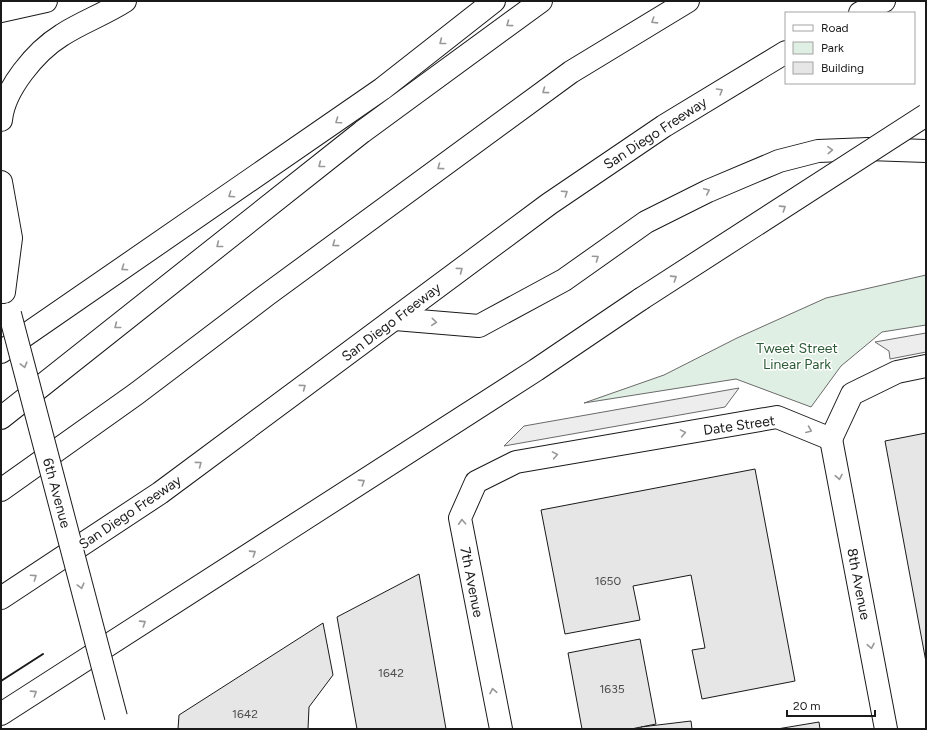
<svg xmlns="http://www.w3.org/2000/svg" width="927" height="730" viewBox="0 0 927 730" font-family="Figtree,sans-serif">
  <rect width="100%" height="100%" fill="#fff"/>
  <polygon fill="#e0efe3" stroke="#6a6a6a" points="926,275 926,325 882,332 841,366 811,407 736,379 584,403 664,375 737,338 826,298"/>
  <g fill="#ededed" stroke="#6a6a6a">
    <polygon points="926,333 926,352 890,359 889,351 875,342"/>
    <polygon points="739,388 725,407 504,446 524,426"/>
  </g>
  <g fill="#e6e6e6" stroke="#1a1a1a">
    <polygon points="926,433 926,662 885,441"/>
    <polygon points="755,469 795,681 702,699 692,650 705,648 691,575 633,586 640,620 565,634 541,510"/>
    <polygon points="419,574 446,729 357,729 337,617"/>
    <polygon points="323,623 333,675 309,707 308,729 178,729 179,715"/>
    <polygon points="640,639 656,724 631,729 582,729 568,653"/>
    <polygon points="691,721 692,729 641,729 641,727"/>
    <polygon points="819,722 820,729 777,729"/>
  </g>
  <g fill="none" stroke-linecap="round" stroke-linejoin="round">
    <g stroke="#1a1a1a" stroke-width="24">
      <g id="minor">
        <polyline points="831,439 886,729"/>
        <polyline points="831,439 852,394 897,372 926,366"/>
        <polyline points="501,729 460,518 476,482 516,462 777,417 831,439"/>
      </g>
    </g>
    <g stroke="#1a1a1a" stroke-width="24">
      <g id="motorway">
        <polyline points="1,11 46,1"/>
        <polyline points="860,13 884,1"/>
        <path d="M 1,120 C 4,89 36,51 62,35 C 82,22 105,14 125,1"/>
        <polyline points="1,182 11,238 4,292"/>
        <polyline points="395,319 479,326 564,280 646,222 708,191 779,161 818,151 868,149 926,151"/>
        <polyline points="1,352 382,89 494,1"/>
        <polyline points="1,418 362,132 541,1"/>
        <polyline points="1,490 136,394 268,294 571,72 688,1"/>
        <polyline points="1,598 160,493 549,204 664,126 786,52"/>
        <polyline points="1,714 536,370 641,299"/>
      </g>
    </g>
    <use href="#minor" stroke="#fff" stroke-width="22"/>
    <use href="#motorway" stroke="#fff" stroke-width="22"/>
    <g stroke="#1a1a1a" stroke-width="24" stroke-linecap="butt">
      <polyline id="primary-bridge" points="10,314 116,717"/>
    </g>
    <g stroke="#1a1a1a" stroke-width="24" stroke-linecap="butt">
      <polyline id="motorway-bridge" points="641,299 926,115"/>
    </g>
    <use href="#primary-bridge" stroke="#fff" stroke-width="22"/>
    <use href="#motorway-bridge" stroke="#fff" stroke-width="22"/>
    <polyline stroke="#1a1a1a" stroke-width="2" points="1,681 43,654"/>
  </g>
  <defs><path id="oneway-chevron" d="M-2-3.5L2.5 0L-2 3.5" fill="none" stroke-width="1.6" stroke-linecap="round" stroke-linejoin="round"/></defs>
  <g stroke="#989898">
    <use href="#oneway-chevron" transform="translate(654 21) rotate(148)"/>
    <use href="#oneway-chevron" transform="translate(509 24) rotate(144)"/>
    <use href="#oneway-chevron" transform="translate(442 42) rotate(142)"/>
    <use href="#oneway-chevron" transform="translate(545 91) rotate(144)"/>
    <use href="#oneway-chevron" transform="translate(720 91) rotate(-31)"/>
    <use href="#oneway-chevron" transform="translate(338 121) rotate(145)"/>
    <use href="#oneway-chevron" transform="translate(830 150) rotate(-3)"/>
    <use href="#oneway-chevron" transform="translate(321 165) rotate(142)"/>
    <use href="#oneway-chevron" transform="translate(440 167) rotate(144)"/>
    <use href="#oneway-chevron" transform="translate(707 191) rotate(-25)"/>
    <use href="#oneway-chevron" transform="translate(565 193) rotate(-34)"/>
    <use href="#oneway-chevron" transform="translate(231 195) rotate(146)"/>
    <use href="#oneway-chevron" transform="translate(783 208) rotate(-33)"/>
    <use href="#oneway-chevron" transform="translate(335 244) rotate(144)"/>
    <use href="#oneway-chevron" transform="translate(219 245) rotate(142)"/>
    <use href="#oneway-chevron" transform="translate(596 258) rotate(-35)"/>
    <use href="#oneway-chevron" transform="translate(124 268) rotate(146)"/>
    <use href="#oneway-chevron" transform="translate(460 270) rotate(-37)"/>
    <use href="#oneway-chevron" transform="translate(674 278) rotate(-33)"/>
    <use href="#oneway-chevron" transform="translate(434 322) rotate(5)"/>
    <use href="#oneway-chevron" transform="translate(117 326) rotate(142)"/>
    <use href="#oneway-chevron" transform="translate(24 365) rotate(75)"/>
    <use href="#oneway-chevron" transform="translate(303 387) rotate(-37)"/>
    <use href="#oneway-chevron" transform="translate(809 430) rotate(22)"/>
    <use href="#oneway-chevron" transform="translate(683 433) rotate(-10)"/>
    <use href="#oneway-chevron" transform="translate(555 455) rotate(-10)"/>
    <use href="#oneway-chevron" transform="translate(199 464) rotate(-37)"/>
    <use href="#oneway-chevron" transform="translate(839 477) rotate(79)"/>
    <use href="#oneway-chevron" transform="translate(362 482) rotate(-33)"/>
    <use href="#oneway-chevron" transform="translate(462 522) rotate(-93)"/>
    <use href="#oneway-chevron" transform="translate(253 553) rotate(-33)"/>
    <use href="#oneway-chevron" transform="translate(34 577) rotate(-34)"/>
    <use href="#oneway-chevron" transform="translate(81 586) rotate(75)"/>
    <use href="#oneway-chevron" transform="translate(143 623) rotate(-33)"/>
    <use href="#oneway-chevron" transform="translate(871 646) rotate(79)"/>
    <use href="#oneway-chevron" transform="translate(493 691) rotate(-101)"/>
    <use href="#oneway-chevron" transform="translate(34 693) rotate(-33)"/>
  </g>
  <g text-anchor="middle" stroke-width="3" stroke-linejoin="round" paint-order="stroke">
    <g font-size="12" fill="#4d4d4d">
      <text x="608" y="585">1650</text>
      <text x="391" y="677">1642</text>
      <text x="612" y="693">1635</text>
      <text x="245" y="718">1642</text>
    </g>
    <g font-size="14" fill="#1a1a1a" stroke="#fff">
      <text transform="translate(655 133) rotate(-33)" y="5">San Diego Freeway</text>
      <text transform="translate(391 322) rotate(-37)" y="5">San Diego Freeway</text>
      <text transform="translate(739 425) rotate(-8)" y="5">Date Street</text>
      <text transform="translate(57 493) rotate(75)" y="5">6th Avenue</text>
      <text transform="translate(130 512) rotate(-34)" y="5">San Diego Freeway</text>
      <text transform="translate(472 582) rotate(79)" y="5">7th Avenue</text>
      <text transform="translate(859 584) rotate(79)" y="5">8th Avenue</text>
    </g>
    <g font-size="14" fill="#2b5a34" stroke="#fff">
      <text x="797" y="353">Tweet Street<tspan x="797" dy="16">Linear Park</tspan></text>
    </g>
  </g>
  <rect width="927" height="730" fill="none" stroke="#1a1a1a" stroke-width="4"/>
  <rect x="785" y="12" width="130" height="72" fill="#ffffff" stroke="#a3a3a3"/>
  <rect x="793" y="25" width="20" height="6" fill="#ffffff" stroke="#a3a3a3"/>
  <text x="821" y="32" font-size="12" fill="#1a1a1a">Road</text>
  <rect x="793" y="42" width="20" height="12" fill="#e0efe3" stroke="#a3a3a3"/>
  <text x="821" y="52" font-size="12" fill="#1a1a1a">Park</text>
  <rect x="793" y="62" width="20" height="12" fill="#e6e6e6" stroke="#a3a3a3"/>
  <text x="821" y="72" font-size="12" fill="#1a1a1a">Building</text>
  <path d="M787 710v6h88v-6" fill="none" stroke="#1a1a1a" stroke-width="2"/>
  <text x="793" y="710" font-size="12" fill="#1a1a1a" stroke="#ffffff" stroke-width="3" paint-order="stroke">20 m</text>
</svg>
